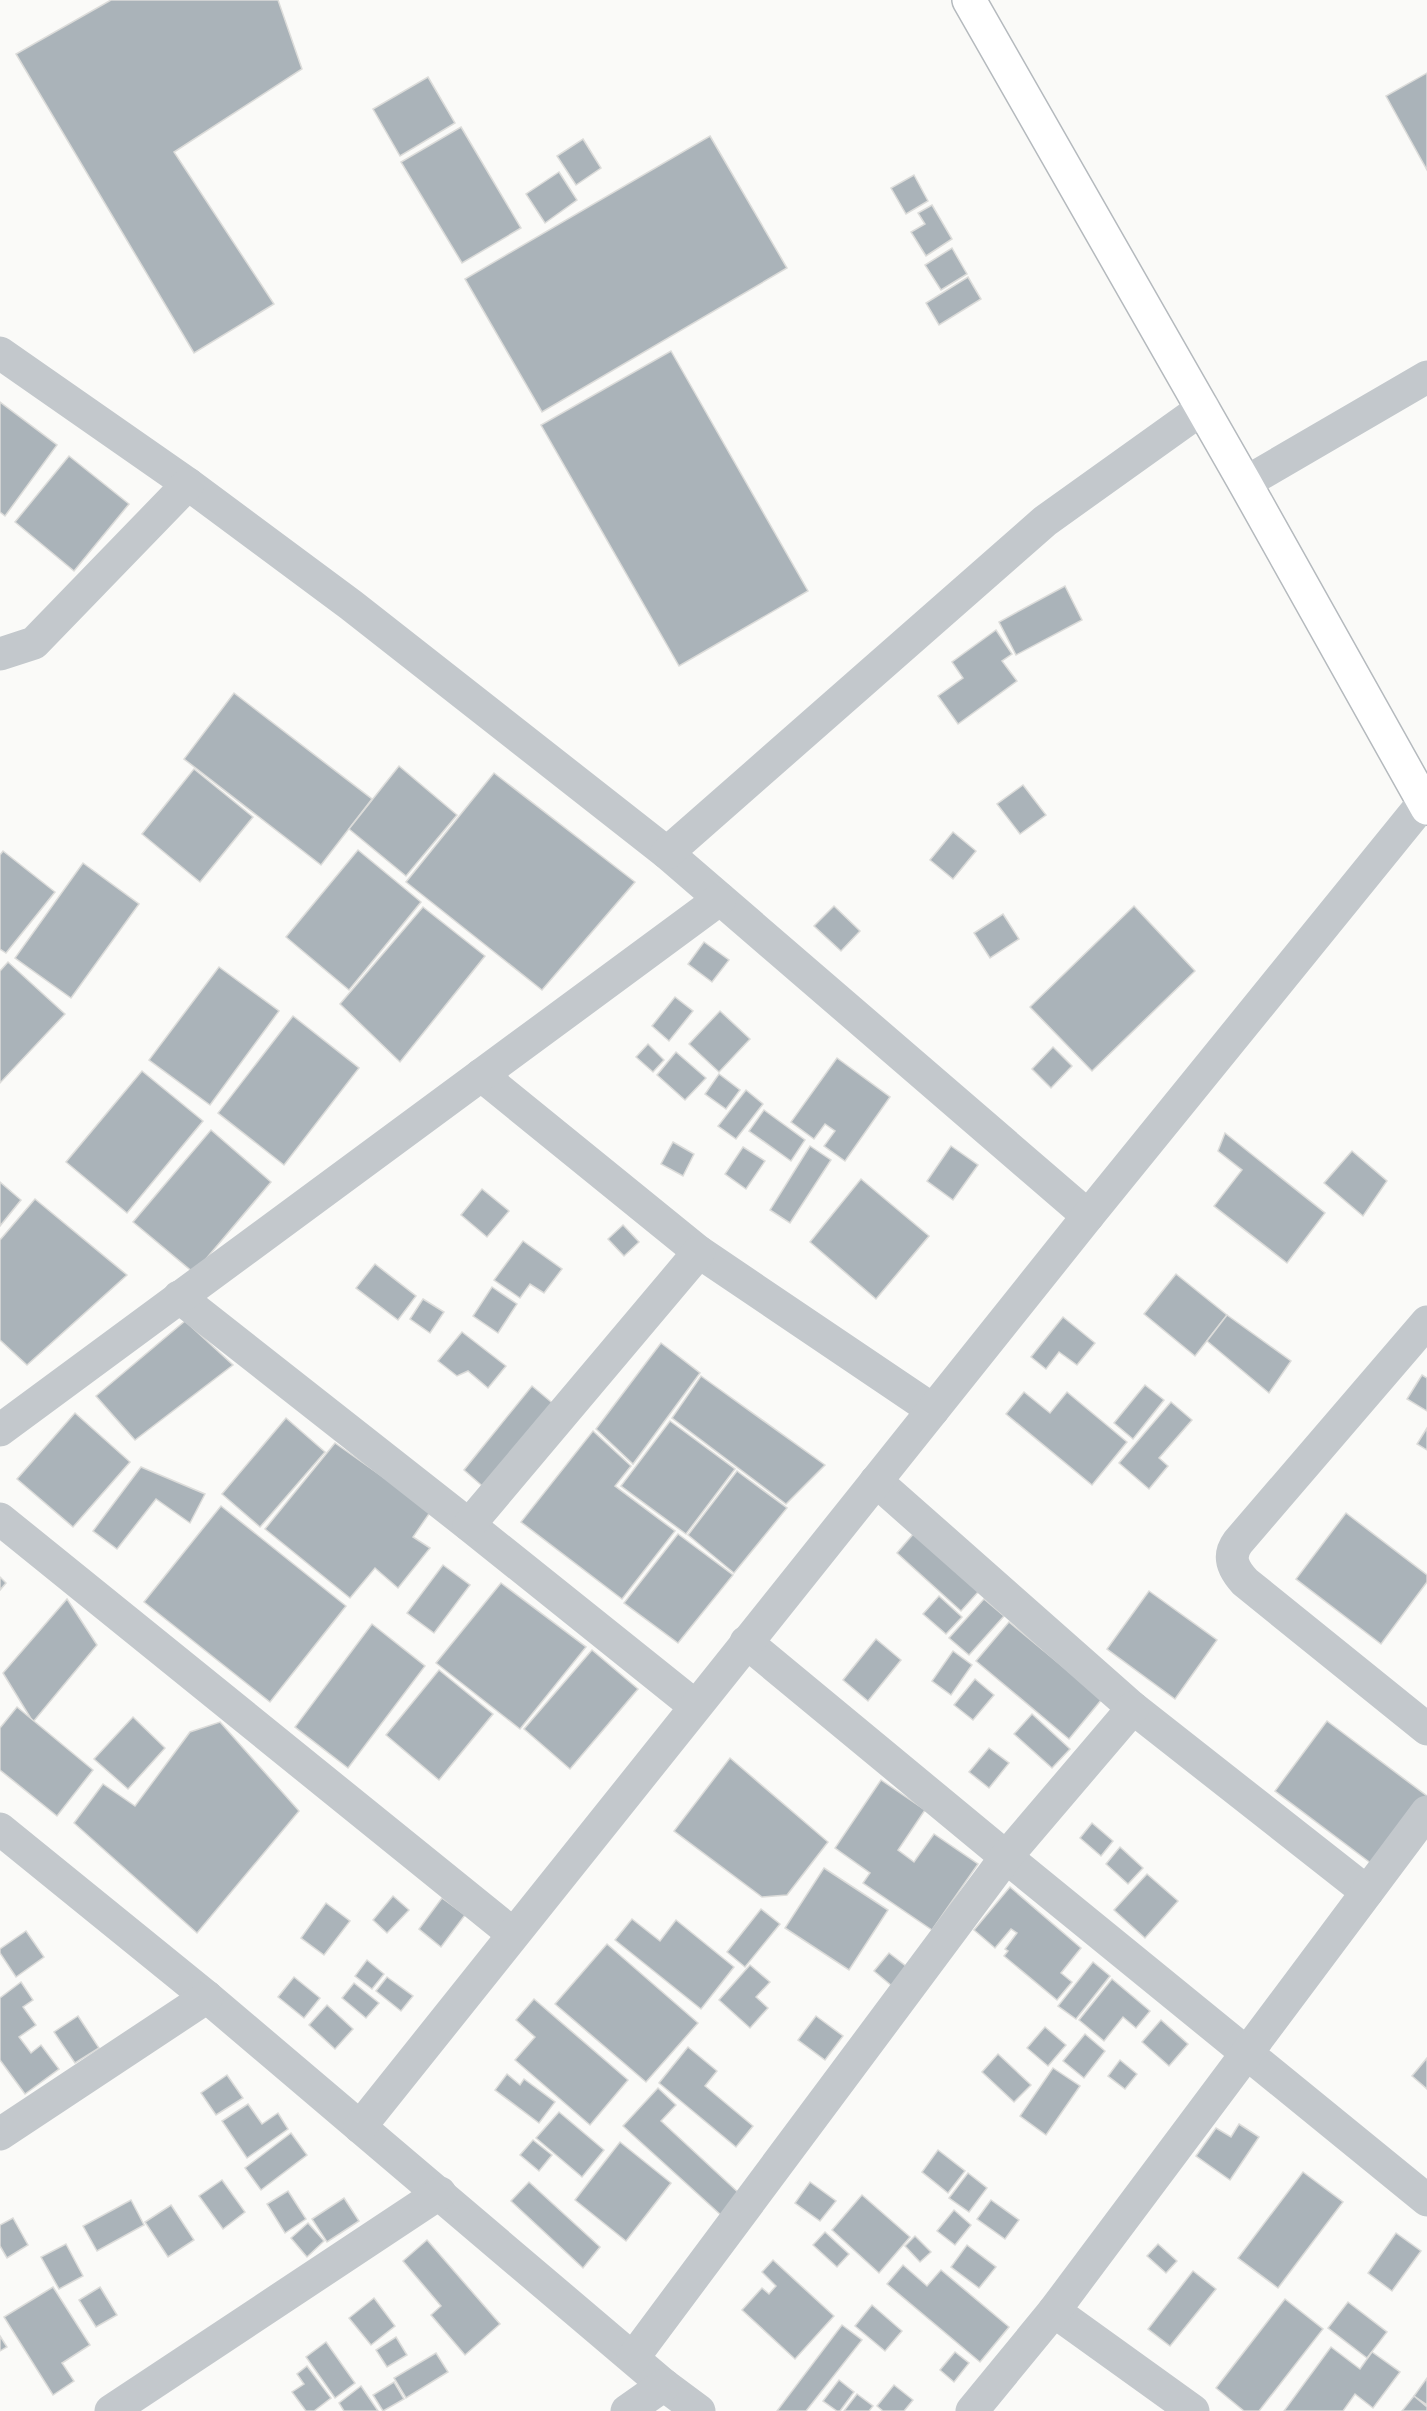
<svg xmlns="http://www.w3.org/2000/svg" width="1427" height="2411" viewBox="0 0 1427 2411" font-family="'IBM Plex Sans',sans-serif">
  <rect width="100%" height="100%" fill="#fafaf8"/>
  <g fill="#aab3b9" stroke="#dcdcda" stroke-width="1.5">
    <polygon points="111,0 278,0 302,69 174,152 274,304 194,353 16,54"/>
    <polygon points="1427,73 1427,170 1386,96"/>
    <polygon points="428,77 455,123 400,156 373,109"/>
    <polygon points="461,127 521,228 462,263 401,162"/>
    <polygon points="710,136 787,268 542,412 465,279"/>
    <polygon points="583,139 601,168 576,185 557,156"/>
    <polygon points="559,172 577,200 545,223 526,194"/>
    <polygon points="914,175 928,201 906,214 891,188"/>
    <polygon points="932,205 952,239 926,256 911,232 925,224 918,213"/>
    <polygon points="952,248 967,274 941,290 925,265"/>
    <polygon points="968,277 981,299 939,325 926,303"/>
    <polygon points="671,351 808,591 679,666 541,425"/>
    <polygon points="0,402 57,445 5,516 0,512"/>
    <polygon points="69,456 129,504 74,571 15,522"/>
    <polygon points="1065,586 1082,620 1016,655 999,622"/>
    <polygon points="996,630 1012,654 1002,661 1017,681 958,724 938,696 963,678 952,662"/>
    <polygon points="234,693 372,799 321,865 184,759"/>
    <polygon points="399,766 457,815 406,876 349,829"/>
    <polygon points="194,769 253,817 200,882 142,834"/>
    <polygon points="494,773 635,882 542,990 406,882"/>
    <polygon points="1023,785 1046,815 1020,834 997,804"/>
    <polygon points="953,832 976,851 953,879 930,860"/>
    <polygon points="358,850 421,902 349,990 286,937"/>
    <polygon points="3,851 55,892 6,953 0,949 0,855"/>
    <polygon points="83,863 139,904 71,998 15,958"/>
    <polygon points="834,906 860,931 841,951 814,926"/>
    <polygon points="1134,906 1195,971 1092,1071 1030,1007"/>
    <polygon points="423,907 485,956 400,1062 340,1004"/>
    <polygon points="1003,914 1019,939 990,958 974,933"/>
    <polygon points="704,942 729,960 712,982 688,964"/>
    <polygon points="8,962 65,1014 0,1083 0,971"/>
    <polygon points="219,967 279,1011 210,1105 149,1060"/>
    <polygon points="675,997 693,1011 669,1041 652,1026"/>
    <polygon points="720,1011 750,1039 719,1072 689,1044"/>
    <polygon points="293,1016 359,1068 284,1165 218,1113"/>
    <polygon points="648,1044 664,1060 653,1072 636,1057"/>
    <polygon points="1053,1047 1072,1066 1051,1088 1032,1069"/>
    <polygon points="676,1052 706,1078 685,1100 657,1075"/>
    <polygon points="837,1058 890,1097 845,1161 824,1146 835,1131 825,1124 814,1139 791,1122"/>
    <polygon points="142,1071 203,1121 127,1213 66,1162"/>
    <polygon points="719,1074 740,1090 726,1109 705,1094"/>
    <polygon points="746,1090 763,1104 736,1139 718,1126"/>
    <polygon points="764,1110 805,1140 791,1161 749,1131"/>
    <polygon points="211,1130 271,1182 194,1273 133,1222"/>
    <polygon points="1225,1133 1325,1213 1287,1263 1214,1206 1242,1170 1218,1151"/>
    <polygon points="673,1142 694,1154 683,1176 661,1164"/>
    <polygon points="810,1146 831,1160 790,1223 770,1210"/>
    <polygon points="951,1146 978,1165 953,1200 927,1181"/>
    <polygon points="743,1147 765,1161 746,1189 725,1174"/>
    <polygon points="1352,1151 1387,1181 1363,1216 1324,1183"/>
    <polygon points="861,1179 929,1236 876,1299 810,1242"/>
    <polygon points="0,1182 21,1200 0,1226"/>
    <polygon points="482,1189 509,1211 487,1237 461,1215"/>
    <polygon points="35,1199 127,1275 27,1365 0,1340 0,1240"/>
    <polygon points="623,1225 639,1242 624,1256 608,1239"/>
    <polygon points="523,1241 562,1269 544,1293 530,1284 520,1298 494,1280"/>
    <polygon points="375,1264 416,1296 398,1320 356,1288"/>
    <polygon points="1176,1274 1227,1315 1195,1356 1144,1314"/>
    <polygon points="492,1287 517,1304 498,1333 473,1316"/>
    <polygon points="423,1299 444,1312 430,1333 410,1319"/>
    <polygon points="1227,1315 1291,1361 1269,1393 1207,1341"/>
    <polygon points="1063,1317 1095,1343 1077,1365 1059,1352 1046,1369 1031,1357"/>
    <polygon points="185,1321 233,1365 135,1440 96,1396"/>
    <polygon points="462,1332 506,1366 488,1388 468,1371 457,1376 438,1361"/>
    <polygon points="661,1343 700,1373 633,1464 596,1429"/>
    <polygon points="1422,1375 1427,1378 1427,1411 1407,1399"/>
    <polygon points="701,1376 825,1465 786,1504 672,1418"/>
    <polygon points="1145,1385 1164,1400 1133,1439 1114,1423"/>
    <polygon points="532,1386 556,1406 488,1491 464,1470"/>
    <polygon points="1024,1392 1050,1413 1067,1392 1127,1442 1092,1485 1006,1414"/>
    <polygon points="1171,1402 1192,1420 1159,1458 1168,1466 1149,1489 1119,1463"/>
    <polygon points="75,1413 130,1462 73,1527 17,1479"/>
    <polygon points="286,1418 325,1452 260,1527 222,1494"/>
    <polygon points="670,1421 735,1469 686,1534 621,1486"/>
    <polygon points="1427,1428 1427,1450 1417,1444"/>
    <polygon points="593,1431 631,1466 615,1486 675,1531 622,1599 521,1522"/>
    <polygon points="335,1443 431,1511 413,1537 430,1548 398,1588 375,1568 350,1598 265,1529"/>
    <polygon points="141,1467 205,1494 190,1523 156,1499 117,1549 93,1531"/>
    <polygon points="737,1471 787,1508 734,1573 688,1535"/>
    <polygon points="221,1506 346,1606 270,1702 144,1602"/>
    <polygon points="1346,1513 1427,1575 1427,1582 1381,1644 1296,1579"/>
    <polygon points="915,1532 979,1591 961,1611 897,1553"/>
    <polygon points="678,1534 733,1575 678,1643 624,1603"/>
    <polygon points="443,1565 470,1585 434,1633 407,1613"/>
    <polygon points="0,1577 6,1583 0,1590"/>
    <polygon points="501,1583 586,1647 520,1729 436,1663"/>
    <polygon points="1149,1591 1217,1640 1175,1699 1107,1649"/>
    <polygon points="939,1596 962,1617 946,1634 923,1614"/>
    <polygon points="67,1599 97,1645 33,1722 3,1673"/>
    <polygon points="984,1599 1004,1616 969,1655 949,1638"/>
    <polygon points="1009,1622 1102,1699 1069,1739 976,1661"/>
    <polygon points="372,1624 425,1666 348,1768 295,1727"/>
    <polygon points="876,1639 901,1660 868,1701 843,1680"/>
    <polygon points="592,1650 638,1689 570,1769 524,1729"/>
    <polygon points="953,1651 972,1665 951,1695 932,1681"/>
    <polygon points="439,1670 493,1714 439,1780 386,1735"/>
    <polygon points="975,1679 994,1695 973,1720 954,1705"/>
    <polygon points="17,1707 93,1770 57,1816 0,1770 0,1728"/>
    <polygon points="1032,1714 1070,1749 1052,1768 1014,1734"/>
    <polygon points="133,1717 165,1748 128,1789 94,1759"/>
    <polygon points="1327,1721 1427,1796 1376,1867 1275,1791"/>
    <polygon points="220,1722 299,1811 197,1933 74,1823 103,1784 135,1806 190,1732"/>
    <polygon points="989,1748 1009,1763 989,1788 969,1772"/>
    <polygon points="730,1758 828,1842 787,1895 762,1897 674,1831"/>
    <polygon points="881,1780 925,1810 898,1850 914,1862 934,1834 978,1864 932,1930 863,1883 870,1873 835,1848"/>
    <polygon points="1092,1823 1113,1841 1101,1856 1080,1838"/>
    <polygon points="1120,1847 1143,1868 1128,1884 1106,1864"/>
    <polygon points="824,1868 888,1910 849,1970 785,1928"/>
    <polygon points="1147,1874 1178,1901 1145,1938 1114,1910"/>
    <polygon points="1010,1887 1081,1948 1061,1973 1072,1982 1057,2000 1004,1956 1008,1951 1005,1949 1017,1933 1011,1929 995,1948 974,1930"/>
    <polygon points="393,1896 409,1910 387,1933 373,1920"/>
    <polygon points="442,1898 465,1915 441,1947 419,1929"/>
    <polygon points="326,1903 350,1921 324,1955 301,1938"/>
    <polygon points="761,1909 780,1924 745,1967 727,1952"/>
    <polygon points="632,1919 660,1941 676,1920 734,1967 701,2009 615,1940"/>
    <polygon points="26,1931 44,1957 16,1977 0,1953 0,1949"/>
    <polygon points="607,1944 698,2023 646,2082 555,2004"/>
    <polygon points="889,1953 907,1967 892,1986 874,1971"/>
    <polygon points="367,1960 384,1974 372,1989 355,1976"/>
    <polygon points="1093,1962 1110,1976 1076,2019 1058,2006"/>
    <polygon points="750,1965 770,1982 756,1997 768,2008 750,2028 719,2000"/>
    <polygon points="294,1977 320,1998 304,2018 278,1997"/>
    <polygon points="387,1977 413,1996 401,2011 376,1991"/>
    <polygon points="1112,1979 1150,2011 1136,2028 1123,2017 1104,2041 1079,2020"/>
    <polygon points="21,1982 33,2000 23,2007 36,2025 19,2037 31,2053 41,2045 59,2069 25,2094 0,2060 0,1998"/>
    <polygon points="354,1983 379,2003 366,2018 342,1998"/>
    <polygon points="534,1999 628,2080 590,2125 515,2060 535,2037 516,2020"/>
    <polygon points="327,2005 353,2029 335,2049 309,2025"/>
    <polygon points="78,2016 99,2048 75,2063 54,2032"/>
    <polygon points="816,2016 843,2036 825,2060 798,2040"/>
    <polygon points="1161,2020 1188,2044 1169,2066 1142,2042"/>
    <polygon points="1045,2027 1066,2045 1048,2066 1027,2048"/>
    <polygon points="1085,2034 1105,2051 1084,2078 1063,2061"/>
    <polygon points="688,2047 717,2071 705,2086 753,2126 736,2147 659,2083"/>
    <polygon points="998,2054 1031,2085 1014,2102 982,2072"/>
    <polygon points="1427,2058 1427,2089 1412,2076"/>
    <polygon points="1120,2060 1137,2074 1125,2089 1108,2076"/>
    <polygon points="1053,2068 1080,2086 1046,2135 1020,2116"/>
    <polygon points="507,2074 520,2085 524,2079 555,2102 539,2123 495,2090"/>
    <polygon points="227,2075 243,2098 216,2115 201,2093"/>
    <polygon points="658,2088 676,2105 661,2121 741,2195 722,2216 623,2126"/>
    <polygon points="248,2104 262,2124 278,2113 288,2129 247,2158 222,2121"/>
    <polygon points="559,2112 604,2150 582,2177 536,2138"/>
    <polygon points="1239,2124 1259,2137 1230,2180 1196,2156 1216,2128 1231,2137"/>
    <polygon points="291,2133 307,2155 261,2190 245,2168"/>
    <polygon points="533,2140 552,2155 539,2171 520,2155"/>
    <polygon points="620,2142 671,2183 626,2241 575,2200"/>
    <polygon points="938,2150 965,2171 948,2193 922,2172"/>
    <polygon points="1303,2172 1343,2202 1278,2288 1238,2258"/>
    <polygon points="968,2173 987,2188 969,2212 949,2198"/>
    <polygon points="222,2180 245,2212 223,2229 199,2196"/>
    <polygon points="529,2182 600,2247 583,2268 511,2201"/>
    <polygon points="810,2182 836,2201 820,2221 795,2203"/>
    <polygon points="288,2191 306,2219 285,2233 267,2204"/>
    <polygon points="862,2195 910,2237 879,2273 832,2230"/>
    <polygon points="344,2198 359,2221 327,2242 312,2219"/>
    <polygon points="131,2200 144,2225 97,2251 83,2226"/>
    <polygon points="991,2200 1019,2220 1005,2239 977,2219"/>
    <polygon points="171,2205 194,2240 168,2257 145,2222"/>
    <polygon points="954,2210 971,2225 955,2245 937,2231"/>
    <polygon points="13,2218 28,2245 7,2258 0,2246 0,2225"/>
    <polygon points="308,2223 324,2241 307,2257 291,2238"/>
    <polygon points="825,2232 849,2254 837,2267 813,2245"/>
    <polygon points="1396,2233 1421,2251 1392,2291 1368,2273"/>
    <polygon points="915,2236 931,2252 920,2262 905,2246"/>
    <polygon points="427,2240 500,2324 465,2355 431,2315 441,2306 403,2261"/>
    <polygon points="66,2244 83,2276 59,2289 41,2257"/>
    <polygon points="1158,2244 1177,2261 1166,2273 1147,2256"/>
    <polygon points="967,2245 996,2267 979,2288 951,2267"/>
    <polygon points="773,2260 834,2316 795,2359 742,2310 762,2288 769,2294 776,2286 762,2272"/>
    <polygon points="903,2265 927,2286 941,2270 1009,2327 980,2362 887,2284"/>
    <polygon points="1193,2271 1216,2289 1170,2346 1148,2329"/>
    <polygon points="53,2287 90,2345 62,2363 74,2381 53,2395 4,2317"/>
    <polygon points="100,2287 117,2315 96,2327 79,2300"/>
    <polygon points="374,2298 395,2326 371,2345 349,2318"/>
    <polygon points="1285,2299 1323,2329 1259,2411 1244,2411 1216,2388"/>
    <polygon points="1348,2302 1387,2332 1367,2358 1328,2328"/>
    <polygon points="872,2305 902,2331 885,2351 855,2326"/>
    <polygon points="842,2325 862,2340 806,2411 777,2411"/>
    <polygon points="0,2336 7,2347 0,2351"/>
    <polygon points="396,2337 407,2355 387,2367 376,2350"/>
    <polygon points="326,2342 355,2383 335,2398 306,2357"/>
    <polygon points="1331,2347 1360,2369 1372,2352 1400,2372 1373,2408 1355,2394 1343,2411 1284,2411"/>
    <polygon points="955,2352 969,2363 954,2382 940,2370"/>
    <polygon points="436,2353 448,2372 406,2398 394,2378"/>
    <polygon points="307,2366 331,2398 314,2411 306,2411 292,2392 304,2384 297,2374"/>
    <polygon points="1427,2378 1427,2405 1414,2396"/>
    <polygon points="839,2380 854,2392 840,2411 837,2411 823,2401"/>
    <polygon points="394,2382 404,2399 383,2411 373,2395"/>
    <polygon points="894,2385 913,2400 904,2411 883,2411 877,2406"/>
    <polygon points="361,2386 378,2411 344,2411 339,2403"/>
    <polygon points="857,2394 873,2406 869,2411 844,2411"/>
    <polygon points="1414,2396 1427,2407 1427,2411 1402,2411"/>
  </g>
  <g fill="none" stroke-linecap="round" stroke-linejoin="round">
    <g stroke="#b5babe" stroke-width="36">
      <polyline id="major" points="969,0 1245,483 1427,808"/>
    </g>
    <g stroke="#c3c8cc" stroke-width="33">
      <polyline points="0,353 188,484 351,605 667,853 1088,1216"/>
      <polyline points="1245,483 1427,377"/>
      <polyline points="0,654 34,643 188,484"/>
      <polyline points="667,853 1045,521 1203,408"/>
      <polyline points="481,1075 699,1252 933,1410"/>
      <polyline points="179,1297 469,1525 695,1706"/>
      <path d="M 1427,1322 L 1238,1542 C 1227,1557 1233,1569 1245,1582 L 1427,1729"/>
      <polyline points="0,1430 720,899"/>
      <polyline points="876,1481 1133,1708 1367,1892"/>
      <polyline points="0,1519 513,1934"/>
      <polyline points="469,1525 699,1252"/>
      <polyline points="746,1642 1006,1857 1427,2200"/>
      <polyline points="0,1829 207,1997 664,2385 699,2411"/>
      <polyline points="360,2127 1088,1216 1424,802"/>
      <polyline points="0,2134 207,1997"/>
      <polyline points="1054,2311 1193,2411"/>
      <polyline points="633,2358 1006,1857 1133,1708"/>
      <polyline points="111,2411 440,2193"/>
      <polyline points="627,2411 664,2385"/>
      <polyline points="972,2411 1054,2311 1427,1812"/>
    </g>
    <use href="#major" stroke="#fff" stroke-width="33"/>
  </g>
</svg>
